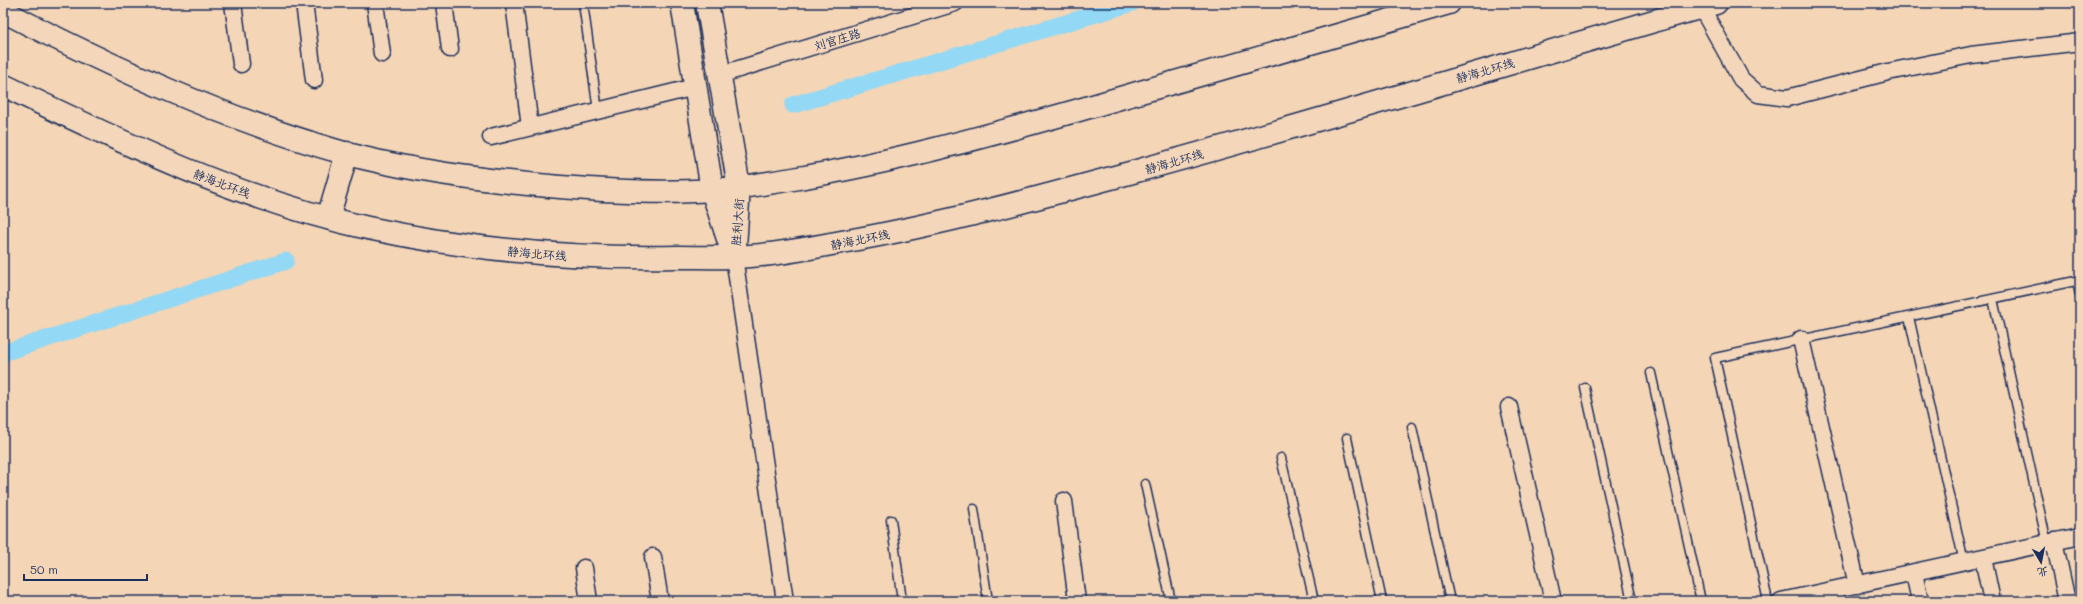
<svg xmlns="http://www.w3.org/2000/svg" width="2083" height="604" viewBox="0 0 2083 604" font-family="Mali,'LXGW WenKai TC',sans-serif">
<rect width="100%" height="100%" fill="#f4d5b5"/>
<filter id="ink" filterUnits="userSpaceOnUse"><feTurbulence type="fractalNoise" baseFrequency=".025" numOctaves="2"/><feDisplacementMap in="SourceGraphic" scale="8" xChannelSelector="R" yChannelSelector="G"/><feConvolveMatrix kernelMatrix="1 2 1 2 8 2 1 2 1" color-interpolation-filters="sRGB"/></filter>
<g filter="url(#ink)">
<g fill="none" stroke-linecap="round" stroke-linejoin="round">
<g stroke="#93d8f5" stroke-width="17">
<path d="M793,105l339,-102"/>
<path d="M3,353l283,-92"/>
</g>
<defs>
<g id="lane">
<path d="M583,3l15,108"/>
<path d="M2077,281l3,14"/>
<path d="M1993,299l54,244"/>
<path d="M1909,317l55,245"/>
<path d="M1651,373l50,228"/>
<path d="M1585,388l47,213"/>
<path d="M1412,427l38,174"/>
<path d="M1347,438l35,163"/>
<path d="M1281,458l33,143"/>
<path d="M1145,484l26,117"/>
<path d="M974,509l14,92"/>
<path d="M891,520l11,81"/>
<path d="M1838,589l2,12"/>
<path d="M1768,601l-53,-243 365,-78"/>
</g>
<g id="street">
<path d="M233,3l8,61"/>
<path d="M304,3l10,77"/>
<path d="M375,3l7,51"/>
<path d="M444,3l6,46"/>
<path d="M514,3l16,124"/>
<path d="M1701,7l40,72 17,15 29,4 101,-26 83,-17 109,-13"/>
<path d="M719,75l236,-72"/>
<path d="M491,137l204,-50"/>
<path d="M734,257l51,344"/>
<path d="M1801,339l56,246"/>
<path d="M1509,407l44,194"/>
<path d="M1064,501l13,100"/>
<path d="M2054,541l13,60"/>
<path d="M653,557l7,44"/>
<path d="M1983,558l9,43"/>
<path d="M584,568l5,33"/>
<path d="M1914,573l6,28"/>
<path d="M1781,601l299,-65"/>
</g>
<g id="secondary">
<path d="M682,3l30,187 22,67"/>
<path d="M707,3l32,184 -4,60"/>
</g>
<g id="highway">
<path d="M3,11c110,57 222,108 341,142 70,19 144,28 216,34 50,4 101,7 151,3 27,-1 55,-7 82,-11 97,-16 191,-42 286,-69 123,-36 246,-71 370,-107"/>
<path d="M3,85c118,57 236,115 365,143 102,22 205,31 310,29 24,0 48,1 72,-1 32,-2 65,-9 97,-15 96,-17 191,-43 286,-69 195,-53 389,-113 583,-169"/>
<path d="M328,218l19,-65"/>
</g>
</defs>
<use href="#lane" stroke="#1b2f5e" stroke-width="11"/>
<use href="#street" stroke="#1b2f5e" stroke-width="19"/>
<use href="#secondary" stroke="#1b2f5e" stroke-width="25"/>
<use href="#highway" stroke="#1b2f5e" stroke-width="25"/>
<use href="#lane" stroke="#f4d7ba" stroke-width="8"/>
<use href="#street" stroke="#f4d7ba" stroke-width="16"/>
<use href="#secondary" stroke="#f4d7ba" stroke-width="22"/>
<use href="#highway" stroke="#f4d7ba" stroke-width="22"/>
</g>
</g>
<g text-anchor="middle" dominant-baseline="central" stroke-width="3" stroke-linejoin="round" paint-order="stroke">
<g font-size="12" fill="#1b2f5e" stroke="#f4d7ba">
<text transform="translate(837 39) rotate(-17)">刘官庄路</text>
<text transform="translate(1485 70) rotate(-16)">静海北环线</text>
<text transform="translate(1174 161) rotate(-16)">静海北环线</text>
<text transform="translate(222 183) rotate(21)">静海北环线</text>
<text transform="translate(737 222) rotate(-86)">胜利大街</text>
<text transform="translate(860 239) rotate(-11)">静海北环线</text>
<text transform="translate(537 253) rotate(5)">静海北环线</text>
</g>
</g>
<rect width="2083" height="604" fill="none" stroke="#f4d7ba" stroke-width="16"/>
<rect x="8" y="8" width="2067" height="588" fill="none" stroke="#1b2f5e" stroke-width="1.5" filter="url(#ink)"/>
<g transform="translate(2041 562) rotate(170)" stroke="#f4d7ba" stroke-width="3" paint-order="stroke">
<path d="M0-3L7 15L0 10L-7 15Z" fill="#1b2f5e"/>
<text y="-6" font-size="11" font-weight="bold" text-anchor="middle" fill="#1b2f5e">北</text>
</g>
<path d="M24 574v6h123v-6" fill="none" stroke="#1b2f5e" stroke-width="2"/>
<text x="30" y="574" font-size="12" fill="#1b2f5e" stroke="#f4d7ba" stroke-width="3" paint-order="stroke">50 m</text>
</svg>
